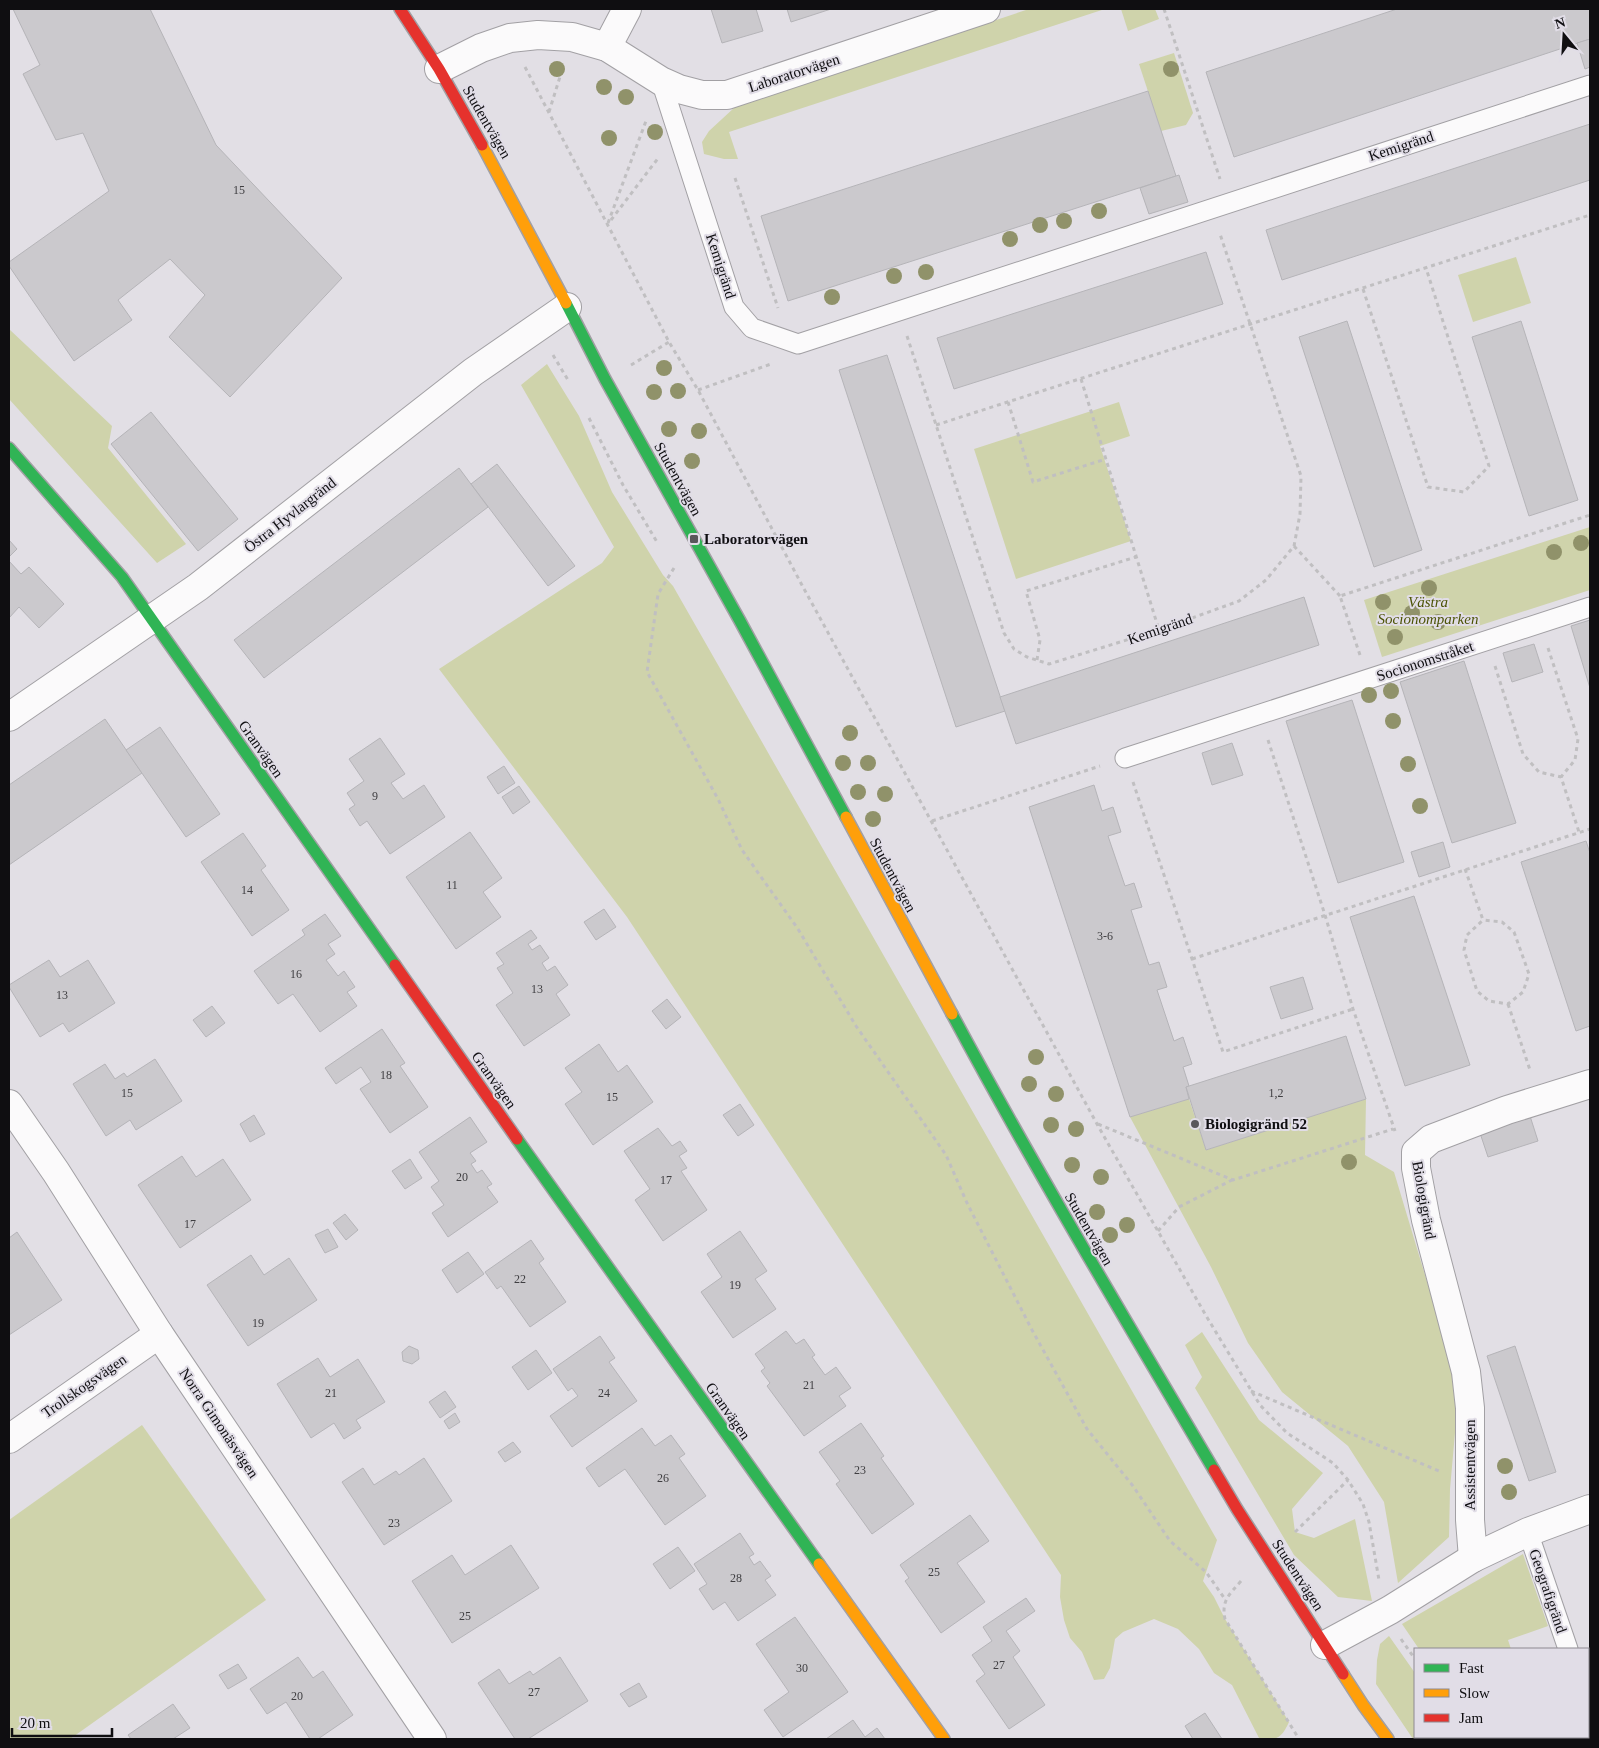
<svg xmlns="http://www.w3.org/2000/svg" width="1599" height="1748" viewBox="0 0 1599 1748" font-family="Georgia,serif">
<rect width="100%" height="100%" fill="#e2dfe5"/>
<g fill="#cfd3ab">
<path d="M1029,9h76l-376,123 9,27h-14l-20,-5 -2,-12 7,-11 26,-24z"/>
<path d="M1121,9h34l4,10 -31,12z"/>
<path d="M1174,53l19,60 -7,12 -25,6 -22,-67z"/>
<path d="M1516,257l15,46 -58,19 -15,-47z"/>
<path d="M9,329l103,97 -4,22 78,96 -29,19 -148,-164z"/>
<path d="M547,364l32,52 33,76 51,83 10,11 544,954 -14,41 11,16 11,22 64,103c-7,15 -12,20 -30,16l-27,-53 -18,-12 -15,-24 -21,-20 -24,-10 -31,13 -8,7 -5,29 -6,11 -10,1 -12,-28 -12,-14 -6,-18 -4,-23 1,-22 -434,-658 -188,-248 163,-106 12,-16 -93,-162z"/>
<path d="M1119,402l11,34 -30,10 31,95 -115,38 -42,-130z"/>
<path d="M1590,527v63l-208,67 -18,-57z"/>
<path d="M1189,1099l17,51 160,-51 -1,56 29,17 65,216 -9,101 -1,48 -51,46 -14,-81 -36,-56 -66,-54 -34,-49 -37,-76 -81,-150z"/>
<path d="M1202,1332l57,88 64,53 -31,36 3,23 19,6 41,-19 17,82 -34,-4 -44,-42 -99,-167 7,-11 -17,-32z"/>
<path d="M142,1425l124,175 -196,139h-61v-219z"/>
<path d="M1523,1554l25,72 -40,14 3,9h-92l-17,-25z"/>
<path d="M1389,1636l26,37v64h45l2,2h-49l-37,-55 1,-24 3,-16z"/>
<path d="M1588,1736l2,3h-108l-2,-2z"/>
</g>
<g fill="#cbc9cd" stroke="#b5b4b8">
<path d="M13,9h137l66,136 126,133 -112,119 -61,-60 36,-42 -35,-36 -52,41 14,20 -58,41 -65,-95v-4l100,-71 -26,-58 -27,7 -33,-66 17,-9z"/>
<path d="M711,9h45l7,22 -41,12z"/>
<path d="M787,9h44l-40,13z"/>
<path d="M1397,9h193v30l-356,118 -28,-85z"/>
<path d="M1590,39v28l-5,2 -8,-26z"/>
<path d="M1148,91l28,85 -388,125 -27,-85z"/>
<path d="M1590,124v56l-308,100 -16,-50z"/>
<path d="M1179,175l9,27 -39,12 -9,-26z"/>
<path d="M1206,252l17,52 -269,85 -17,-51z"/>
<path d="M1347,321l75,229 -48,17 -75,-230z"/>
<path d="M1521,321l57,179 -49,16 -57,-179z"/>
<path d="M887,355l118,356 -49,16 -117,-357z"/>
<path d="M151,412l87,107 -40,32 -87,-107z"/>
<path d="M497,464l78,102 -27,20 -77,-102z"/>
<path d="M459,468l29,39 -224,171 -30,-38z"/>
<path d="M9,540l8,9 -8,8z"/>
<path d="M9,561l12,13 8,-7 35,37 -25,24 -20,-21 -10,11z"/>
<path d="M1304,597l15,48 -303,99 -16,-47z"/>
<path d="M1590,620v68l-19,-62z"/>
<path d="M1534,644l9,28 -31,10 -9,-29z"/>
<path d="M1464,661l52,162 -64,20 -52,-161z"/>
<path d="M1352,700l52,162 -66,21 -52,-162z"/>
<path d="M105,719l37,54 -133,92v-80z"/>
<path d="M160,727l60,87 -34,23 -60,-87z"/>
<path d="M380,738l25,36 -14,9 12,16 21,-14 21,32 -55,37 -23,-33 -7,5 -11,-17 6,-4 -8,-12 17,-12 -15,-22z"/>
<path d="M1232,743l11,32 -31,10 -10,-32z"/>
<path d="M504,766l11,17 -17,11 -11,-17z"/>
<path d="M1094,785l8,26 11,-4 8,25 -13,4 17,50 9,-3 8,24 -11,3 18,55 10,-3 8,25 -10,3 17,51 9,-4 9,27 -9,3 6,19 -3,1 3,12 -59,18 -101,-310z"/>
<path d="M519,786l11,16 -17,12 -11,-17z"/>
<path d="M470,832l32,46 -19,14 18,25 -45,32 -50,-72z"/>
<path d="M243,833l23,33 -5,4 28,40 -37,26 -51,-74z"/>
<path d="M1586,841l4,12v173l-14,5 -55,-169z"/>
<path d="M1443,842l7,25 -31,10 -8,-25z"/>
<path d="M1414,896l56,169 -65,21 -55,-169z"/>
<path d="M604,909l12,18 -20,13 -12,-18z"/>
<path d="M325,914l16,22 -13,8 7,10 -9,6 12,16 6,-5 11,16 -8,5 10,14 -37,26 -27,-38 -15,10 -24,-33 51,-36 -3,-5z"/>
<path d="M531,930l6,8 -9,6 4,6 8,-5 9,13 -7,5 5,8 8,-5 13,19 -12,9 14,21 -46,31 -28,-41 17,-12 -16,-25 7,-4 -8,-11z"/>
<path d="M49,960l11,17 28,-17 27,43 -46,29 -6,-9 -23,14 -31,-50v-2z"/>
<path d="M1303,977l10,32 -32,10 -11,-32z"/>
<path d="M667,999l14,18 -15,12 -14,-18z"/>
<path d="M212,1006l13,17 -19,14 -13,-17z"/>
<path d="M382,1029l23,34 -5,3 28,41 -38,26 -30,-44 11,-7 -10,-15 -25,17 -11,-16z"/>
<path d="M1346,1036l20,63 -160,51 -20,-63z"/>
<path d="M599,1044l19,28 9,-7 26,37 -60,43 -28,-41 17,-12 -17,-24z"/>
<path d="M155,1059l27,42 -46,29 -6,-10 -24,16 -33,-52 32,-20 10,15 9,-6 3,4z"/>
<path d="M740,1104l14,21 -16,11 -15,-21z"/>
<path d="M254,1115l11,19 -15,8 -10,-18z"/>
<path d="M1530,1116l8,25 -50,16 -8,-24z"/>
<path d="M470,1117l17,25 -17,11 6,8 -5,3 6,9 5,-3 10,14 -5,3 11,15 -50,35 -16,-24 12,-8 -13,-18 8,-6 -20,-29z"/>
<path d="M658,1128l14,18 8,-5 7,10 -8,5 8,12 -6,3 26,39 -44,31 -28,-41 15,-11 -26,-38z"/>
<path d="M182,1156l14,21 27,-18 28,41 -71,48 -42,-63z"/>
<path d="M410,1159l12,19 -17,11 -13,-18z"/>
<path d="M345,1214l13,16 -12,10 -13,-17z"/>
<path d="M328,1229l10,18 -13,6 -10,-18z"/>
<path d="M740,1231l27,40 -12,8 21,30 -43,29 -32,-46 21,-15 -15,-23z"/>
<path d="M17,1232l45,68 -53,35v-97z"/>
<path d="M531,1240l13,19 -5,4 27,39 -36,25 -29,-41 -4,3 -12,-17z"/>
<path d="M468,1252l16,22 -27,19 -15,-23z"/>
<path d="M251,1255l13,20 25,-17 28,42 -69,46 -41,-61z"/>
<path d="M786,1331l10,13 8,-5 11,16 -3,2 13,18 11,-8 15,21 -12,8 7,10 -42,30 -37,-50 3,-3 -9,-12 4,-3 -10,-14z"/>
<path d="M600,1336l15,22 -6,4 28,39 -65,46 -22,-31 28,-20 -6,-8 -4,3 -15,-22z"/>
<path d="M409,1346l9,4 1,9 -7,5 -9,-3 -1,-9z"/>
<path d="M1515,1346l41,126 -27,9 -42,-125z"/>
<path d="M536,1350l16,23 -24,17 -16,-23z"/>
<path d="M318,1358l12,19 28,-18 27,43 -29,18 5,8 -17,11 -10,-16 -23,15 -34,-54z"/>
<path d="M445,1391l11,16 -16,11 -11,-16z"/>
<path d="M455,1413l5,9 -11,7 -5,-8z"/>
<path d="M861,1423l23,33 -3,2 33,46 -42,30 -36,-50 4,-3 -21,-29z"/>
<path d="M642,1428l13,18 16,-11 14,19 -6,4 27,38 -41,29 -40,-56 -26,18 -13,-19z"/>
<path d="M513,1442l8,10 -16,10 -7,-10z"/>
<path d="M424,1458l28,43 -68,44 -42,-63 21,-14 11,17 22,-14 3,4z"/>
<path d="M970,1515l19,26 -32,22 28,39 -44,31 -36,-52 4,-3 -9,-13z"/>
<path d="M740,1533l14,21 -5,3 5,8 6,-4 11,15 -6,4 11,15 -38,26 -13,-19 -12,8 -14,-21 8,-5 -13,-20z"/>
<path d="M511,1545l28,43 -87,55 -40,-62 40,-26 13,20z"/>
<path d="M678,1547l17,24 -25,18 -17,-25z"/>
<path d="M1026,1598l9,13 -29,20 14,20 -7,6 32,48 -36,24 -33,-48 9,-7 -13,-19 20,-14 -9,-14z"/>
<path d="M795,1617l53,75 -65,45 -19,-27 25,-18 -33,-48z"/>
<path d="M298,1657l15,21 10,-7 30,44 -35,24h-8l-24,-37 -19,12 -17,-25z"/>
<path d="M560,1657l28,44 -60,38h-13l-37,-56 21,-14 10,15 21,-13 3,4z"/>
<path d="M238,1664l9,14 -19,11 -9,-14z"/>
<path d="M639,1683l8,14 -18,10 -9,-13z"/>
<path d="M173,1704l17,24 -17,11h-42l-3,-4z"/>
<path d="M1205,1713l17,26h-29l-8,-13z"/>
<path d="M853,1720l12,17 12,-9 8,11h-59z"/>
</g>
<g fill="none" stroke-linecap="round" stroke-linejoin="round">
<defs>
<g id="lane">
<path d="M661,81l73,226 18,21 46,16 792,-259"/>
<path d="M1125,758l465,-151"/>
<path d="M1528,1532l40,117"/>
<path d="M1588,1709l2,7"/>
</g>
<g id="street">
<path d="M607,47l20,-38"/>
<path d="M439,69l42,-21 29,-10 28,-3 34,2 35,10 54,34 18,8 23,6h25l259,-86"/>
<path d="M9,717l189,-130 275,-215 94,-65"/>
<path d="M9,1104l47,68 103,162 273,405"/>
<path d="M9,1439l150,-105"/>
<path d="M1473,1558l-3,-38v-112l-4,-36 -40,-152 -10,-52v-16l15,-13 76,-29 83,-26"/>
<path d="M1325,1645l65,-35 83,-52 55,-26 62,-23"/>
</g>
<g id="fast">
<path d="M566,303l39,76 135,242 106,196"/>
<path d="M9,448l113,129 273,388"/>
<path d="M952,1014c83,155 173,305 262,456"/>
<path d="M517,1139l302,425"/>
</g>
<g id="slow">
<path d="M482,145l84,158"/>
<path d="M846,817l106,197"/>
<path d="M819,1564l125,175"/>
<path d="M1343,1674l20,31 25,34"/>
</g>
<g id="jam">
<path d="M400,9l39,60 43,76"/>
<path d="M395,965l122,174"/>
<path d="M1214,1470l23,39 106,165"/>
</g>
</defs>
<use href="#lane" stroke="#a2a0a4" stroke-width="21"/>
<use href="#street" stroke="#a2a0a4" stroke-width="30"/>
<use href="#fast" stroke="#a2a0a4" stroke-width="14"/>
<use href="#slow" stroke="#a2a0a4" stroke-width="14"/>
<use href="#jam" stroke="#a2a0a4" stroke-width="14"/>
<g stroke="#c0bfc1" stroke-width="3" stroke-dasharray="4 4" stroke-linecap="butt">
<path d="M1164,9l56,170"/>
<path d="M525,67l144,275 29,48 105,197 294,537 108,190 55,91 27,28 46,30 15,17 15,24 6,18 10,58"/>
<path d="M549,112l14,-45"/>
<path d="M735,178l43,130"/>
<path d="M611,220l48,-63"/>
<path d="M608,223l38,-102"/>
<path d="M1363,289l65,198 36,5 25,-26 -63,-198"/>
<path d="M907,336l97,297 10,16 13,8 22,7 110,-34 80,-29 27,-21 28,-34 6,-32 1,-38 -81,-242"/>
<path d="M553,355l15,25"/>
<path d="M631,365l38,-23"/>
<path d="M1081,379l78,251"/>
<path d="M698,390l73,-26"/>
<path d="M1008,402l25,80 73,-23"/>
<path d="M589,418l34,67 34,57"/>
<path d="M936,425l654,-210"/>
<path d="M1294,546l46,50"/>
<path d="M674,568l-16,26 -11,78 71,127 24,51 56,79 58,97 90,129 21,48 65,127 55,99 46,57 37,55 36,31 19,27"/>
<path d="M1548,648l30,91 -3,21 -14,17"/>
<path d="M1360,655l-20,-59 250,-81"/>
<path d="M1037,660l3,-20 -14,-49 110,-34"/>
<path d="M1495,666l28,88 16,18 22,5 18,55"/>
<path d="M1268,740l57,175 28,94 42,122"/>
<path d="M1133,782l90,270 130,-43"/>
<path d="M932,821l168,-55"/>
<path d="M1465,869l18,51 -16,15 -3,15 13,41 12,10 19,3 15,-12 6,-18 -15,-42 -12,-10 -19,-2"/>
<path d="M1192,959l398,-130"/>
<path d="M1508,1004l22,66"/>
<path d="M1098,1124l135,56 160,-51"/>
<path d="M1158,1231l21,-24 53,-27"/>
<path d="M1251,1391l188,80"/>
<path d="M1295,1532l53,-52"/>
<path d="M1241,1581c-11,13 -20,19 -16,38l74,120"/>
<path d="M1401,1639l14,20"/>
<path d="M1469,1737l2,2"/>
</g>
<use href="#lane" stroke="#fbfafb" stroke-width="19"/>
<use href="#street" stroke="#fbfafb" stroke-width="28"/>
<use href="#fast" stroke="#30b455" stroke-width="11"/>
<use href="#slow" stroke="#ff9f0a" stroke-width="11"/>
<use href="#jam" stroke="#e5322d" stroke-width="11"/>
</g>
<g fill="#90926a">
<circle cx="557" cy="69" r="8"/>
<circle cx="1171" cy="69" r="8"/>
<circle cx="604" cy="87" r="8"/>
<circle cx="626" cy="97" r="8"/>
<circle cx="655" cy="132" r="8"/>
<circle cx="609" cy="138" r="8"/>
<circle cx="1099" cy="211" r="8"/>
<circle cx="1064" cy="221" r="8"/>
<circle cx="1040" cy="225" r="8"/>
<circle cx="1010" cy="239" r="8"/>
<circle cx="926" cy="272" r="8"/>
<circle cx="894" cy="276" r="8"/>
<circle cx="832" cy="297" r="8"/>
<circle cx="664" cy="368" r="8"/>
<circle cx="678" cy="391" r="8"/>
<circle cx="654" cy="392" r="8"/>
<circle cx="669" cy="429" r="8"/>
<circle cx="699" cy="431" r="8"/>
<circle cx="692" cy="461" r="8"/>
<circle cx="1581" cy="543" r="8"/>
<circle cx="1554" cy="552" r="8"/>
<circle cx="1429" cy="588" r="8"/>
<circle cx="1383" cy="602" r="8"/>
<circle cx="1412" cy="613" r="8"/>
<circle cx="1438" cy="622" r="8"/>
<circle cx="1395" cy="637" r="8"/>
<circle cx="1391" cy="691" r="8"/>
<circle cx="1369" cy="695" r="8"/>
<circle cx="1393" cy="721" r="8"/>
<circle cx="850" cy="733" r="8"/>
<circle cx="843" cy="763" r="8"/>
<circle cx="868" cy="763" r="8"/>
<circle cx="1408" cy="764" r="8"/>
<circle cx="858" cy="792" r="8"/>
<circle cx="885" cy="794" r="8"/>
<circle cx="1420" cy="806" r="8"/>
<circle cx="873" cy="819" r="8"/>
<circle cx="1036" cy="1057" r="8"/>
<circle cx="1029" cy="1084" r="8"/>
<circle cx="1056" cy="1094" r="8"/>
<circle cx="1051" cy="1125" r="8"/>
<circle cx="1076" cy="1129" r="8"/>
<circle cx="1349" cy="1162" r="8"/>
<circle cx="1072" cy="1165" r="8"/>
<circle cx="1101" cy="1177" r="8"/>
<circle cx="1097" cy="1212" r="8"/>
<circle cx="1127" cy="1225" r="8"/>
<circle cx="1110" cy="1235" r="8"/>
<circle cx="1505" cy="1466" r="8"/>
<circle cx="1509" cy="1492" r="8"/>
</g>
<g fill="#59575b" stroke="#e1dde7" stroke-width="2">
<rect x="689" y="534" width="10" height="10" rx="2.5"/>
<circle cx="1195" cy="1124" r="5"/>
</g>
<g text-anchor="middle" dominant-baseline="central" stroke-width="4" stroke-linejoin="round" paint-order="stroke">
<g font-size="12" fill="#3f3e41">
<text x="239" y="190">15</text>
<text x="375" y="796">9</text>
<text x="452" y="885">11</text>
<text x="247" y="890">14</text>
<text x="1105" y="936">3-6</text>
<text x="296" y="974">16</text>
<text x="537" y="989">13</text>
<text x="62" y="995">13</text>
<text x="386" y="1075">18</text>
<text x="127" y="1093">15</text>
<text x="1276" y="1093">1,2</text>
<text x="612" y="1097">15</text>
<text x="462" y="1177">20</text>
<text x="666" y="1180">17</text>
<text x="190" y="1224">17</text>
<text x="520" y="1279">22</text>
<text x="735" y="1285">19</text>
<text x="258" y="1323">19</text>
<text x="809" y="1385">21</text>
<text x="331" y="1393">21</text>
<text x="604" y="1393">24</text>
<text x="860" y="1470">23</text>
<text x="663" y="1478">26</text>
<text x="394" y="1523">23</text>
<text x="934" y="1572">25</text>
<text x="736" y="1578">28</text>
<text x="465" y="1616">25</text>
<text x="999" y="1665">27</text>
<text x="802" y="1668">30</text>
<text x="534" y="1692">27</text>
<text x="297" y="1696">20</text>
</g>
<g font-size="15" fill="#0f0e11" stroke="#e1dde7">
<text transform="translate(794 73) rotate(-18)">Laboratorvägen</text>
<text transform="translate(487 122) rotate(60)">Studentvägen</text>
<text transform="translate(1401 146) rotate(-18)">Kemigränd</text>
<text transform="translate(721 266) rotate(72)">Kemigränd</text>
<text transform="translate(678 479) rotate(61)">Studentvägen</text>
<text transform="translate(290 515) rotate(-38)">Östra Hyvlargränd</text>
<text transform="translate(1160 629) rotate(-19)">Kemigränd</text>
<text transform="translate(1425 661) rotate(-18)">Socionomstråket</text>
<text transform="translate(261 749) rotate(55)">Granvägen</text>
<text transform="translate(893 875) rotate(62)">Studentvägen</text>
<text transform="translate(494 1080) rotate(55)">Granvägen</text>
<text transform="translate(1424 1200) rotate(80)">Biologigränd</text>
<text transform="translate(1089 1229) rotate(60)">Studentvägen</text>
<text transform="translate(84 1386) rotate(-35)">Trollskogsvägen</text>
<text transform="translate(728 1411) rotate(55)">Granvägen</text>
<text transform="translate(219 1423) rotate(56)">Norra Gimonäsvägen</text>
<text transform="translate(1470 1465) rotate(-90)">Assistentvägen</text>
<text transform="translate(1298 1575) rotate(57)">Studentvägen</text>
<text transform="translate(1548 1591) rotate(71)">Geografigränd</text>
</g>
<g font-size="15" font-weight="bold" fill="#0f0e11" stroke="#e1dde7" text-anchor="start">
<text x="704" y="539">Laboratorvägen</text>
<text x="1205" y="1124">Biologigränd 52</text>
</g>
<g font-size="15" font-style="italic" fill="#4c5306" stroke="#e1dde7">
<text x="1428" y="602">Västra<tspan x="1428" dy="17">Socionomparken</tspan></text>
</g>
</g>
<rect width="1599" height="1748" fill="none" stroke="#0f0e11" stroke-width="20"/>
<rect x="1414" y="1648" width="175" height="90" fill="#e1dde7" stroke="#8d8a91"/>
<rect x="1424" y="1664" width="25" height="8" fill="#30b455" stroke="#8d8a91"/>
<text x="1459" y="1673" font-size="15" fill="#0f0e11">Fast</text>
<rect x="1424" y="1689" width="25" height="8" fill="#ff9f0a" stroke="#8d8a91"/>
<text x="1459" y="1698" font-size="15" fill="#0f0e11">Slow</text>
<rect x="1424" y="1714" width="25" height="8" fill="#e5322d" stroke="#8d8a91"/>
<text x="1459" y="1723" font-size="15" fill="#0f0e11">Jam</text>
<g transform="translate(1564 35) rotate(342)" stroke="#e1dde7" stroke-width="4" paint-order="stroke">
<path d="M0-4L9 19L0 12L-9 19Z" fill="#0f0e11"/>
<text y="-8" font-size="14" font-weight="bold" text-anchor="middle" fill="#0f0e11">N</text>
</g>
<path d="M12 1728v8h100v-8" fill="none" stroke="#0f0e11" stroke-width="2.5"/>
<text x="20" y="1728" font-size="15" fill="#0f0e11" stroke="#e1dde7" stroke-width="4" paint-order="stroke">20 m</text>
</svg>
